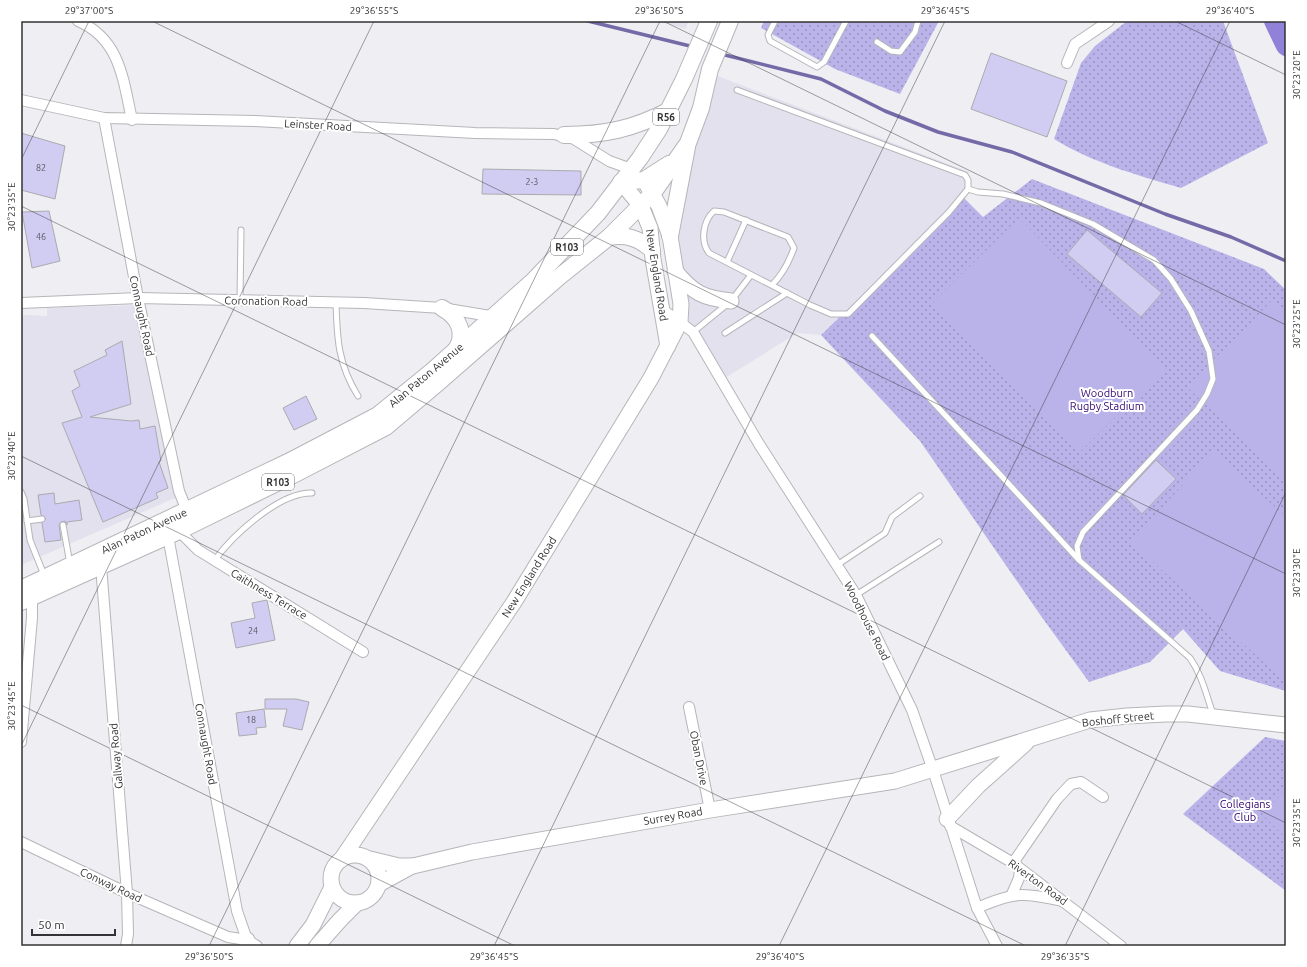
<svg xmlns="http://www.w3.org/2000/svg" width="1307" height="967" viewBox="0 0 1307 967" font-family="Ubuntu,sans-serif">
<defs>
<pattern id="park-dots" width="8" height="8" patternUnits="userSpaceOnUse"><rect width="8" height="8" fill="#bab3ea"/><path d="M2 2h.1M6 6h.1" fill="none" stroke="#9892be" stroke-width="1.8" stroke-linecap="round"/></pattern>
</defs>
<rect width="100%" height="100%" fill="#eeeef3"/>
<g fill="#e2e1ed">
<path d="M658,21h30l-2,8z"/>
<path d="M715,75l254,97 -4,23 -144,140 -24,-2 -72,45 -35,-53 -19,-118z"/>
<path d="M137,305l38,193 -154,67v-248l4,-2 22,1v-8z"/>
</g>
<g fill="url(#park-dots)">
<path d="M764,21h175l-39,73 -65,-25 -74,-41z"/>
<path d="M1127,21h96l45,122 -87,45c-44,-13 -88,-25 -127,-49l27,-76 14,-17z"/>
<path d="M1032,179l232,90 22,21v401l-66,-20 -37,-42 -33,33 -61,20 -48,-66 -121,-175 -99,-106 143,-137 19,19z"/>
<path d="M1265,737l21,4v150l-103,-77z"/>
</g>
<g fill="#bab3ea">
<path d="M1019,218l146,151 -86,84 -146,-151z"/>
<path d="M1271,301l15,14v164l-97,-90z"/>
<path d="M1213,451l73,66v157l-4,5 -151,-137z"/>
<path d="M1286,789v49l-24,-24z"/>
</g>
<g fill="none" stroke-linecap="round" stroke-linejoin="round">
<g stroke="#756aa7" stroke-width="3.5">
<path d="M588,21l106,26"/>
<path d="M721,54l100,25 64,32 53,21 74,20 153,62 66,23 55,24"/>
</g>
<path stroke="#9181d8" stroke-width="20" d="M1274,21l12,25"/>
</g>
<g fill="#d1ccf2" stroke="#abaaaf">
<path d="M991,53l76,28 -20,56 -76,-28z"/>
<path d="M21,133l44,13 -10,53 -34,-9z"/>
<path d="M483,169l98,2v24l-99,-1z"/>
<path d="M49,211l11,50 -28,7 -10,-56z"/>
<path d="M1087,230l75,63 -21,24 -74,-63z"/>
<path d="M122,341l9,63 -41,13 41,4 8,-1 1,9 15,-3 6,35 -2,1 9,26 -12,5 2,5 -55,24 -41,-99 20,-6 -10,-26 8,-5 -6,-15 33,-16 -2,-5z"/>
<path d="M306,396l11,23 -23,11 -11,-22z"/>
<path d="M1156,460l20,19 -34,35 -19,-19z"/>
<path d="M54,493l1,11 24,-4 3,20 -15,2v3l-2,-4 -4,1 -2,3 2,15 -16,2 -3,-19 4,-4 -5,-4 -3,-20z"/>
<path d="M267,600l8,40 -39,8 -5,-25 24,-5 -3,-15z"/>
<path d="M265,699h31l13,3 -7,28 -19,-4 4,-17h-22z"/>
<path d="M264,709l2,18 -10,1 1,6 -18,2 -3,-23z"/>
</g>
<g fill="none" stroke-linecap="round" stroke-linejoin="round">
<defs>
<g id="lane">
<path d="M775,21l-7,14 2,6 47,26 7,-5 22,-41"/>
<path d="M877,42l14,9 9,1 15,-20 3,-11"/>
<path d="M737,90l228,85 3,5v9l-19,23 -101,102h-17l-21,-9 -101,-52c-9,-12 -6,-32 5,-42l10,1 64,25 6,11c-5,14 -11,26 -22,37"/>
<path d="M968,189l10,3 25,2 38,9 52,21 61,36 17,19 20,32 18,40 4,28 -6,15 -10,16 -114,122 -6,14 2,14"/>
<path d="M727,262l19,-42"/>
<path d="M240,300l1,-70"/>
<path d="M336,302c1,37 2,62 22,94"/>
<path d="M693,332l38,-31 20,-26"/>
<path d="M725,333l62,-40"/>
<path d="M872,336l207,224 111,98c12,17 16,36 23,56"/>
<path d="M21,492l3,7 6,41 14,35"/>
<path d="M27,521l15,-2"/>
<path d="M63,525l7,39"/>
<path d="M214,561c18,-25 65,-69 98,-68"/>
<path d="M837,565l48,-32 7,-16 28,-21"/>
<path d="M856,595l83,-53"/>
</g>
<g id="street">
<path d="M78,21c42,18 45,58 54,99"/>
<path d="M1067,63l8,-19 34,-23"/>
<path d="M21,100l83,18 151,3 220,12 79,1 20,5 35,22 22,8"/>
<path d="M104,118l34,180 41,193 8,20"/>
<path d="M21,303l117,-5 226,5 78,5 54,9"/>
<path d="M662,309l31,23 66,112 97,151 56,115 21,60 44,138 20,38"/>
<path d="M179,531l19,19 165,102"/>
<path d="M168,536l69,375 10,29 10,6"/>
<path d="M101,566l26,327 1,41 -2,12"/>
<path d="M689,707l21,103"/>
<path d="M21,742l11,-124v-20"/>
<path d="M950,826l63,37 108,83"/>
<path d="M21,842l106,51 101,44 19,3"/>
<path d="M1013,863l44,-64 14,-15 10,-2 22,15"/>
<path d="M1012,894l7,-16 1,-9"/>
<path d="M977,908c36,-16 46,-16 85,-7"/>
</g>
<g id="secondary">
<path d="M621,182l20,24 9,22 3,31 15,87"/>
<path d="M675,271c18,22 28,27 56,30"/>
<path d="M947,819l31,-33 48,-43"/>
<circle cx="355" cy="879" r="24"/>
<path d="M370,859l29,7h14l59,-14 238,-42 185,-29 195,-61 37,-4 39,-2h22l98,11"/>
<path d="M341,860l173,-258 137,-224 29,-56 1,-18 -11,-68 -11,-30 -13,-23"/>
<path d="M379,884l33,-18"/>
<path d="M247,940l1,6"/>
<path d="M297,946l16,-21 19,-38"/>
<path d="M317,946l23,-26 17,-17"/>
</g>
<g id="primary">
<path d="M564,135c41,0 69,-6 106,-25"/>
<path d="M621,182l23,-2 25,-16"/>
<path d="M670,236l17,-89"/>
<path d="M609,237c17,-3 30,1 43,13"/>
<path d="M442,308c17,9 25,26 13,43"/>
<path d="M21,589l267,-127 90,-47 53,-43 102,-91 65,-68 42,-55 19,-29 25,-50 25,-58"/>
<path d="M21,602l158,-71 116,-57 91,-47 52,-44 121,-106 50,-40 44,-44 35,-50 13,-35 9,-39 20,-48"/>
</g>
</defs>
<use href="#lane" stroke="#b6b5ba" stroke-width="7"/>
<use href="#street" stroke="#b6b5ba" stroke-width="12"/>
<use href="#secondary" stroke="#b6b5ba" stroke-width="17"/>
<use href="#primary" stroke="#b6b5ba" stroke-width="18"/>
<use href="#lane" stroke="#fff" stroke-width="5"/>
<use href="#street" stroke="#fff" stroke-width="10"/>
<use href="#secondary" stroke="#fff" stroke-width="15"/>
<use href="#primary" stroke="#fff" stroke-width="16"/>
</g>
<path fill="none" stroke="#333335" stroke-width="1" stroke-opacity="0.45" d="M152,21l1134,553M663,21l623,304M1175,21l111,54M21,160l68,-139M21,206l1265,617M21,456l1005,490M21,705l494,241M21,746l353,-725M209,946l451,-925M494,946l451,-925M779,946l451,-925M1065,946l221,-454"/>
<g text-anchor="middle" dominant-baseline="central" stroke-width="4" stroke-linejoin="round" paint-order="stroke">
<g font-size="9" fill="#5a5964">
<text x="41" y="168">82</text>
<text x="532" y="182">2-3</text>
<text x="41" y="237">46</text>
<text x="253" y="631">24</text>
<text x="251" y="720">18</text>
</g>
<g fill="#fff" stroke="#707072" stroke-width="1">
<rect x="653" y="109" width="26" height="16" rx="3"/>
<rect x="551" y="239" width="32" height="16" rx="3"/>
<rect x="262" y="474" width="32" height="16" rx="3"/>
</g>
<g font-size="10" font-weight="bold" fill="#333335">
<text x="666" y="117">R56</text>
<text x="567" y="247">R103</text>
<text x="278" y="482">R103</text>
</g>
<g font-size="11" fill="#333335" stroke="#fff">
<text transform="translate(318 125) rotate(3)">Leinster Road</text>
<text transform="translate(657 275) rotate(81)">New England Road</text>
<text transform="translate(266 301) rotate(1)">Coronation Road</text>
<text transform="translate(142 316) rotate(78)">Connaught Road</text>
<text transform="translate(426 375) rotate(-40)">Alan Paton Avenue</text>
<text transform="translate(144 531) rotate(-25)">Alan Paton Avenue</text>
<text transform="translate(529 577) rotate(-58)">New England Road</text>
<text transform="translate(269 594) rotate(31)">Caithness Terrace</text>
<text transform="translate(867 621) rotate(63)">Woodhouse Road</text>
<text transform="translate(1118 719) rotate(-6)">Boshoff Street</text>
<text transform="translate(206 744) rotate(80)">Connaught Road</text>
<text transform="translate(116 756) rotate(-95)">Gallway Road</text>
<text transform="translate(699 758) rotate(79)">Oban Drive</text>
<text transform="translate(673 816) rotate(-10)">Surrey Road</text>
<text transform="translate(1038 882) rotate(36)">Riverton Road</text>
<text transform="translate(111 885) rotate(25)">Conway Road</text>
</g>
<g font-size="11" fill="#320572" stroke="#fff">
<text x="1107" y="393">Woodburn<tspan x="1107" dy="13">Rugby Stadium</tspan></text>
<text x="1245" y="804">Collegians<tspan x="1245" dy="13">Club</tspan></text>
</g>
</g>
<rect width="1307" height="967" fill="none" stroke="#ffffff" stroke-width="44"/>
<path d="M32 929v6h83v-6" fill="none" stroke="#333335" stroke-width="2"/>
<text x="38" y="929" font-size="12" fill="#333335" stroke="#ffffff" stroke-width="3" paint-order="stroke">50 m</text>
<rect x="22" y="22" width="1263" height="923" fill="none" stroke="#333335" stroke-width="1.5"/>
<g font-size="10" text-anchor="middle" fill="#333335">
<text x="89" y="14">29°37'00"S</text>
<text x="374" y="14">29°36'55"S</text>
<text x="659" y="14">29°36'50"S</text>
<text x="945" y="14">29°36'45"S</text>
<text x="1230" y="14">29°36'40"S</text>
<text transform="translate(1296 75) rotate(-90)" y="4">30°23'20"E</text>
<text transform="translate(11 207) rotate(-90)" y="4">30°23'35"E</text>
<text transform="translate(1296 324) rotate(-90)" y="4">30°23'25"E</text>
<text transform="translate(11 456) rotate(-90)" y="4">30°23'40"E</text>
<text transform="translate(1296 573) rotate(-90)" y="4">30°23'30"E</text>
<text transform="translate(11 706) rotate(-90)" y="4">30°23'45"E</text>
<text transform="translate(1296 823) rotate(-90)" y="4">30°23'35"E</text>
<text x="209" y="960">29°36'50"S</text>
<text x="494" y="960">29°36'45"S</text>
<text x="780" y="960">29°36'40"S</text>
<text x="1065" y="960">29°36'35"S</text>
</g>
</svg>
